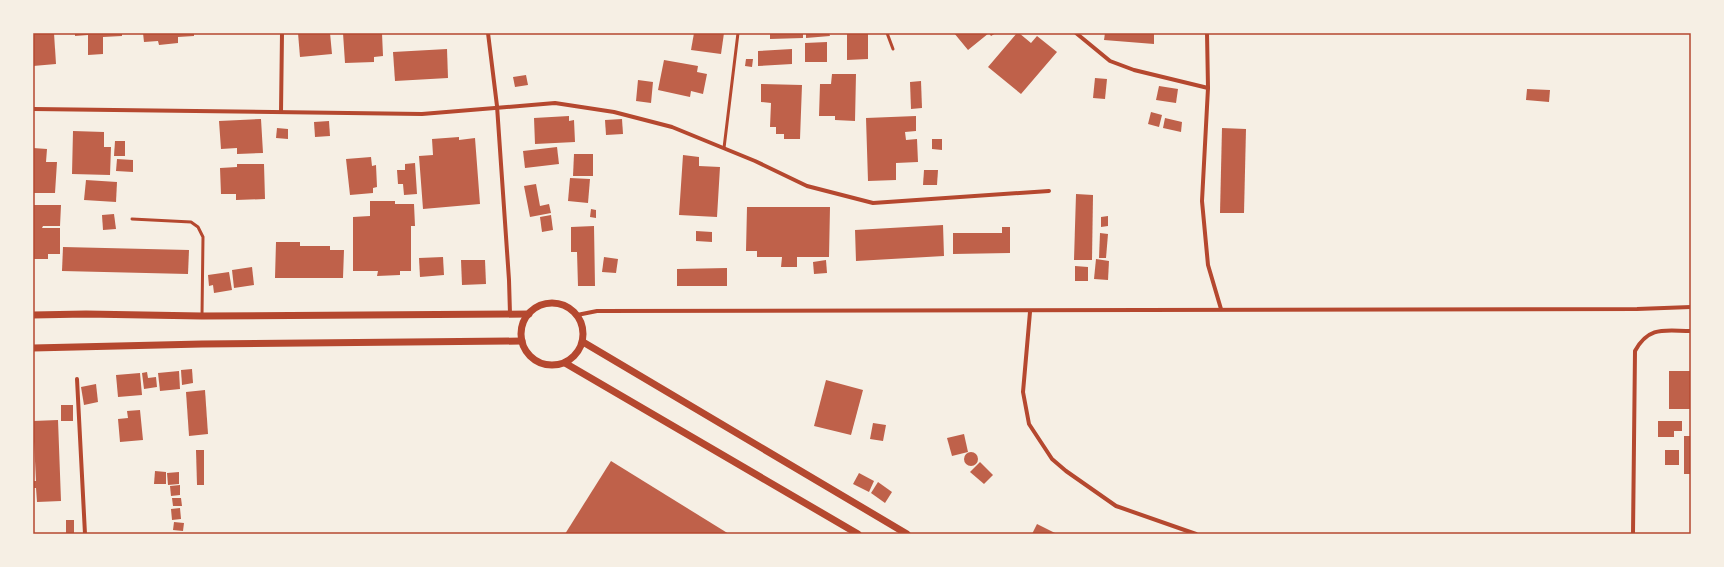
<svg xmlns="http://www.w3.org/2000/svg" width="1724" height="567" viewBox="0 0 1724 567" font-family="Bitter,serif">
<rect width="100%" height="100%" fill="#f6efe4"/>
<g fill="#bf614a">
<path d="M33,33h21l2,31 -23,2z"/>
<path d="M75,33h47v3l-19,1v17l-15,1v-20l-13,1z"/>
<path d="M143,33h51v3l-16,1v6l-19,2 -1,-4 -14,1z"/>
<path d="M298,33h32l2,21 -32,3z"/>
<path d="M343,33h39l1,23 -9,1v5l-29,1z"/>
<path d="M694,33h30l-3,21 -30,-4z"/>
<path d="M770,33h33v5l-33,1z"/>
<path d="M806,33h23l1,3 -24,2z"/>
<path d="M847,33h21v26l-21,1z"/>
<path d="M954,33h42l-5,3 -2,-3 -21,17z"/>
<path d="M1017,33h2l12,10 6,-7 20,16 -36,42 -33,-27z"/>
<path d="M1105,33h49v11l-50,-4z"/>
<path d="M827,42v20h-22v-19z"/>
<path d="M447,49l1,29 -53,3 -2,-29z"/>
<path d="M792,49v15l-34,2v-15z"/>
<path d="M746,59h7l-1,8 -7,-1z"/>
<path d="M664,60l34,6 -1,6 10,2 -4,20 -12,-3 -1,6 -32,-7z"/>
<path d="M832,74h24l-1,47 -20,-1v-4h-16l1,-32h11z"/>
<path d="M526,75l2,10 -13,2 -2,-10z"/>
<path d="M1095,78l12,1 -2,20 -12,-1z"/>
<path d="M638,80l15,2 -2,21 -15,-2z"/>
<path d="M921,81l1,27 -11,1 -1,-27z"/>
<path d="M761,84l41,1 -2,54h-16v-5h-8v-7h-6l1,-24 -10,-1z"/>
<path d="M1159,86l19,3 -2,14 -20,-3z"/>
<path d="M1527,89l23,1 -1,12 -23,-2z"/>
<path d="M1151,112l11,3 -3,12 -11,-3z"/>
<path d="M569,116v5l5,-1 1,22 -40,2 -1,-26z"/>
<path d="M916,116v15l-11,1 1,8 11,-1 1,23 -22,1v17l-28,1 -2,-63z"/>
<path d="M1165,118l17,4 -1,10 -18,-4z"/>
<path d="M261,119l2,34 -26,1v-6l-16,1 -2,-28z"/>
<path d="M622,119l1,15 -17,1 -1,-15z"/>
<path d="M329,121l1,15 -15,1 -1,-15z"/>
<path d="M277,128l11,1v10l-12,-1z"/>
<path d="M1222,128l24,1 -2,84h-24z"/>
<path d="M73,131l31,1v15h7l-1,28 -38,-1z"/>
<path d="M459,137v3l16,-2 5,66 -57,5 -4,-53 14,-1 -1,-16z"/>
<path d="M932,139h10v11l-10,-1z"/>
<path d="M115,141h10v15h-11z"/>
<path d="M557,147l2,17 -34,4 -2,-17z"/>
<path d="M33,148l14,1 -1,13h11l-2,31h-22z"/>
<path d="M574,154h19v22h-20z"/>
<path d="M683,155l16,2v9l21,1 -3,50 -38,-2z"/>
<path d="M371,157l1,9 4,-1 1,22 -4,1v5l-23,2 -4,-36z"/>
<path d="M117,159l16,1v12l-17,-1z"/>
<path d="M415,163l2,31 -13,1 -1,-11h-5l-1,-14h8v-6z"/>
<path d="M237,164h27l1,35 -29,1v-6h-15l-1,-26 17,-1z"/>
<path d="M924,170h14l-1,15h-14z"/>
<path d="M570,178l20,1 -2,24 -20,-2z"/>
<path d="M86,180l31,2 -1,20 -32,-2z"/>
<path d="M536,184l4,22 9,-2 2,9 -21,4 -6,-31z"/>
<path d="M1076,194l17,1 -1,65h-18z"/>
<path d="M370,201h25v3h19l1,22h-4v45h-11v4l-23,1 1,-5h-25v-54l17,-1z"/>
<path d="M33,205h28l-1,21h-17l-1,2h18v26h-12v5h-15z"/>
<path d="M747,207h83l-1,50h-32v10h-16l1,-10h-25v-6h-11z"/>
<path d="M591,209l5,1v8l-6,-1z"/>
<path d="M114,214l2,15 -13,1 -1,-15z"/>
<path d="M551,215l2,15 -11,2 -2,-15z"/>
<path d="M1108,216v10l-7,1v-10z"/>
<path d="M943,225l1,31 -88,5 -1,-31z"/>
<path d="M594,226l1,60h-17l-1,-34h-6v-25z"/>
<path d="M1002,227h8v26l-57,1v-21h49z"/>
<path d="M696,231l16,1v10l-16,-1z"/>
<path d="M1100,233l8,1 -2,24h-7z"/>
<path d="M276,242h24v4h30v4h14l-1,28h-68z"/>
<path d="M63,247l126,3 -1,24 -126,-3z"/>
<path d="M443,257l1,18 -24,2 -1,-19z"/>
<path d="M604,257l14,2 -2,14 -14,-1z"/>
<path d="M1096,259l13,2 -1,19 -14,-1z"/>
<path d="M461,260h24l1,24 -24,1z"/>
<path d="M826,260l1,13 -13,1 -1,-12z"/>
<path d="M1075,266l13,1v14h-13z"/>
<path d="M252,267l2,18 -20,3 -2,-18z"/>
<path d="M727,268v18h-50v-17z"/>
<path d="M229,272l3,18 -18,3 -1,-8 -4,1 -1,-11z"/>
<path d="M192,369l1,14 -11,2 -1,-15z"/>
<path d="M179,371l1,18 -20,2 -2,-18z"/>
<rect x="1669" y="371" width="22" height="38"/>
<path d="M147,372l1,6 8,-1 1,10 -13,2 -2,-16z"/>
<path d="M140,373l2,22 -24,2 -2,-22z"/>
<path d="M826,380l37,10 -12,45 -37,-9z"/>
<path d="M96,384l2,18 -14,3 -3,-18z"/>
<path d="M205,390l3,44 -19,2 -3,-44z"/>
<rect x="61" y="405" width="12" height="16"/>
<path d="M140,410l3,30 -23,2 -2,-23 10,-1 -1,-7z"/>
<path d="M58,420l3,81 -24,1 -1,-14h-3v-7h3l-3,-60z"/>
<path d="M1658,421h24v10h-8v6h-16z"/>
<path d="M873,423l13,2 -3,16 -13,-2z"/>
<path d="M964,434l4,18 -16,4 -5,-18z"/>
<rect x="1684" y="436" width="7" height="38"/>
<path d="M196,450h8v35h-7z"/>
<rect x="1665" y="450" width="14" height="15"/>
<circle cx="971" cy="459" r="7"/>
<path d="M611,461l118,73h-164z"/>
<path d="M980,462l13,13 -9,9 -14,-12z"/>
<path d="M155,471l11,1v12h-12z"/>
<path d="M179,472v12l-11,1 -1,-12z"/>
<path d="M859,473l15,8 -5,11 -16,-8z"/>
<path d="M878,482l14,10 -7,11 -14,-10z"/>
<path d="M180,485v10l-9,1 -1,-10z"/>
<path d="M172,498h9l1,8h-9z"/>
<path d="M180,508l1,11 -9,1 -1,-11z"/>
<rect x="66" y="520" width="8" height="14"/>
<path d="M174,522l10,1 -1,8 -10,-1z"/>
<path d="M1037,524l20,10h-25z"/>
</g>
<g fill="none" stroke-linecap="round" stroke-linejoin="round">
<g stroke="#b5482f" stroke-width="3">
<path d="M887,33l6,16"/>
<path d="M724,148l14,-115"/>
<path d="M132,219l59,3 7,5 5,10 -1,79"/>
</g>
<g stroke="#b5482f" stroke-width="4">
<path d="M488,33l9,73 12,174 1,34"/>
<path d="M1076,33l34,28 24,9 74,18"/>
<path d="M1207,33l1,55 -6,113 6,64 13,44"/>
<path d="M33,109l389,5 133,-11 59,9 58,15 83,34 52,25 66,17 176,-12"/>
<path d="M281,112l1,-79"/>
<path d="M1030,312l-7,80 6,32 23,35 14,12 50,35 80,28"/>
<path d="M577,315l20,-4c346,0 693,-2 1040,-2l54,-2"/>
<path d="M77,379l8,155"/>
<path d="M1633,534l2,-183c14,-26 31,-20 56,-20"/>
</g>
<g stroke="#b5482f" stroke-width="7">
<circle cx="552" cy="334" r="31"/>
<path d="M33,315l53,-1 116,2 327,-2"/>
<path d="M583,342l324,192"/>
<path d="M33,348l169,-4 320,-3"/>
<path d="M565,363l293,171"/>
</g>
</g>
<rect width="1724" height="567" fill="none" stroke="#f6efe4" stroke-width="68"/>
<rect x="34" y="34" width="1656" height="499" fill="none" stroke="#b5482f" stroke-width="1.5"/>
</svg>
